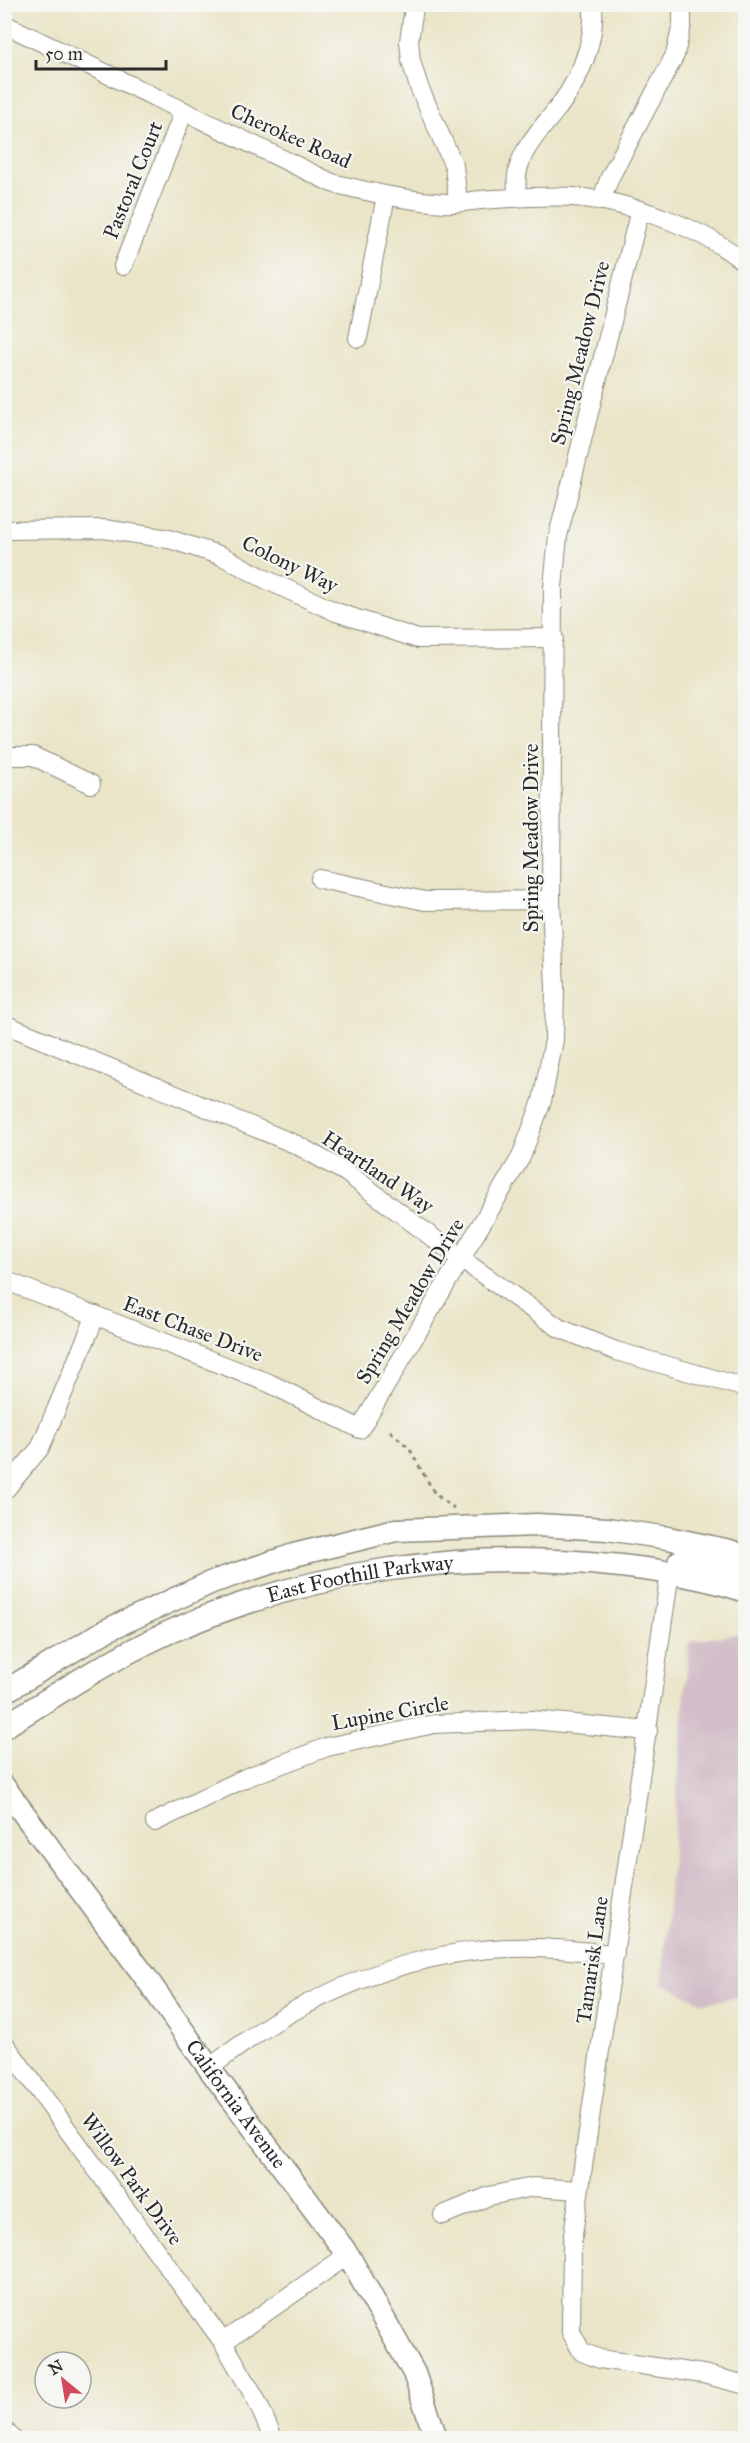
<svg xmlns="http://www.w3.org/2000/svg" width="750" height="2443" viewBox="0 0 750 2443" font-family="'IM FELL Great Primer',serif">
<rect width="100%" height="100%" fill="#f6f6f2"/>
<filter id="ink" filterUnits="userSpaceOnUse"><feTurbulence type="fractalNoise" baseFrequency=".0167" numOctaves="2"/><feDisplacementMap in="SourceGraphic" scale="12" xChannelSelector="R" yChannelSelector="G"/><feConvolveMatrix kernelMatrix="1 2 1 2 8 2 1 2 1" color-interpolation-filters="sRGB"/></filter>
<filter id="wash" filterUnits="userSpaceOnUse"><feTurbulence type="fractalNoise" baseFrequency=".008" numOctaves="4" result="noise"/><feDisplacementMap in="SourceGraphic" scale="24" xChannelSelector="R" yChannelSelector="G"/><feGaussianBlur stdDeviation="1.35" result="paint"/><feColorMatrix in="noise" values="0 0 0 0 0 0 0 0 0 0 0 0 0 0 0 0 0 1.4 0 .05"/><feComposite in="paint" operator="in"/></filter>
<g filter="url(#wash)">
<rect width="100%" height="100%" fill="#eae5c8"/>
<path fill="#d2bdc8" d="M741,1633l5,2 -1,361 -42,7 -41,-20 27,-341z"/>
</g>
<g filter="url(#ink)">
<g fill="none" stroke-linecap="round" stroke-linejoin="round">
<defs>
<g id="minor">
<path d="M417,4l-3,4 -5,33 2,20 8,26 35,79 4,36"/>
<path d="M4,24l328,159c37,9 75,18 113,20 12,1 24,-2 36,-3 30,-2 62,-5 92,-3 54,4 132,31 173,67"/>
<path d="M517,198c0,-7 -1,-16 0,-23 3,-22 18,-39 32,-56 27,-31 47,-73 44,-115"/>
<path d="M601,201l9,-24 65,-122 7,-31v-20"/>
<path d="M123,266l61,-155"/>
<path d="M358,338l28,-142"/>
<path d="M4,530l100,-1 65,10 53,17 45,24 69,32 82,27 136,-1"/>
<path d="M4,756h29l58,28"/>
<path d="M320,879l105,22 126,-1"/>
<path d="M4,1024l293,121 50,28 114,86 98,69 57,23 130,37"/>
<path d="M4,1280l265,103 91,46 161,-272 21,-56 12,-61 1,-52 -4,-88 2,-313 5,-51 82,-326"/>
<path d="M5,1490l35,-42 56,-133"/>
<path d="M670,1572l-98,670 -1,90 11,20 18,7 103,15 43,11"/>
<path d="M155,1822l90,-44 82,-31 107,-23 98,-4 116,11"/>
<path d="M4,2043l219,299 33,57 17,39"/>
<path d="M209,2068c22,-16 44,-33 67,-47 79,-46 169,-76 262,-73 26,1 52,4 77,6"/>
<path d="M443,2215l46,-19 44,-9 46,3"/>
<path d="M223,2342l125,-87"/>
<path d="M4,2429l8,9"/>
</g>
<g id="major">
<path d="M679,1562c22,-3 46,6 67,12"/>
<path d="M4,1692l103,-62 105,-48 82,-27 102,-25 141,-5 70,4 61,9 62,13 16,6"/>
<path id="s1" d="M4,1727c53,-33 105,-67 161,-93 143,-64 302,-86 456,-68 42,5 85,11 125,25"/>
<path id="s2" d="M4,1787l140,188 65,93 139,187 66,118 22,65"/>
</g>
</defs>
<use href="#minor" stroke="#8a887a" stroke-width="20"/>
<use href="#major" stroke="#8a887a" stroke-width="25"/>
<path stroke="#8a887a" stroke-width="3" stroke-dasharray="4.5 4.5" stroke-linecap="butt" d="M390,1431l19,17 26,46 19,14"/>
<use href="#minor" stroke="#fff" stroke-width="18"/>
<use href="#major" stroke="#fff" stroke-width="22"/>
</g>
</g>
<g text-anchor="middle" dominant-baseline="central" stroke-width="4.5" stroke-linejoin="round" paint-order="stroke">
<g font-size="21" fill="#2b2b2b" stroke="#f6f6f2">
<text transform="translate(291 136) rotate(24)">Cherokee Road</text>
<text transform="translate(133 180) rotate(-68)">Pastoral Court</text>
<text transform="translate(580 353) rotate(-76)">Spring Meadow Drive</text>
<text transform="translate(290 564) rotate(26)">Colony Way</text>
<text transform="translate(531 838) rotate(-90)">Spring Meadow Drive</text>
<text transform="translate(378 1172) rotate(34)">Heartland Way</text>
<text transform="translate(410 1301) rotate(-59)">Spring Meadow Drive</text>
<text transform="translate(193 1329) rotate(21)">East Chase Drive</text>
<text stroke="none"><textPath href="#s1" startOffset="390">East Foothill Parkway</textPath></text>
<text transform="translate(390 1713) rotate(-10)">Lupine Circle</text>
<text transform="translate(592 1960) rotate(-82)">Tamarisk Lane</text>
<text stroke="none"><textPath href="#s2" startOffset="393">California Avenue</textPath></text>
<text transform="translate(132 2179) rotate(54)">Willow Park Drive</text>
</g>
</g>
<rect width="750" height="2443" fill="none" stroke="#f6f6f2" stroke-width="24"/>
<g transform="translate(63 2380) rotate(330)"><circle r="28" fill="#f6f6f2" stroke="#a5a5a2" stroke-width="1.5"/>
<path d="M0-4.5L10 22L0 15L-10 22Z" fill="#d1495b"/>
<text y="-9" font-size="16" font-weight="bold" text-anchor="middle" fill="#2b2b2b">N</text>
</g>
<path d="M36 60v9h130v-9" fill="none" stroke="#2b2b2b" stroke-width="3"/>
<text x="45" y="60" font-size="18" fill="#2b2b2b" stroke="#f6f6f2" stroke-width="4.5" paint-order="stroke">50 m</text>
</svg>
